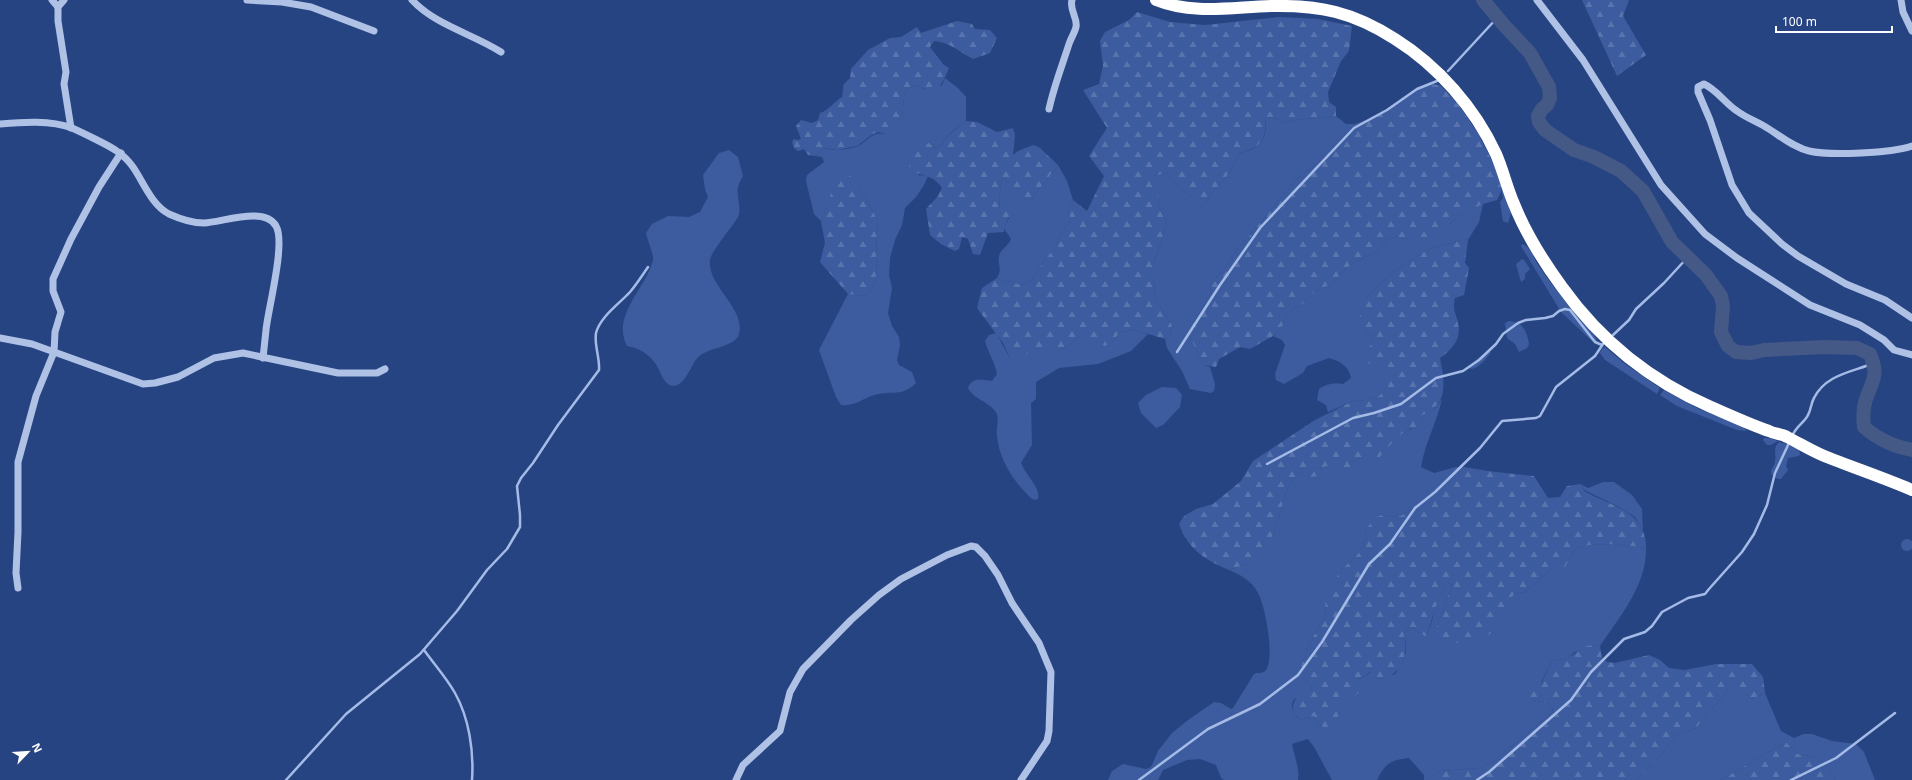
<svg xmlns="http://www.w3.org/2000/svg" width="1912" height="780" viewBox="0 0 1912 780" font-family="'Noto Sans',sans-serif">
<defs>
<pattern id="forest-firs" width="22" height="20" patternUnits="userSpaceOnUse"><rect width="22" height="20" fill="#3c5c9f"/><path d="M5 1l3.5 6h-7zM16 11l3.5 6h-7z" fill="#5974ad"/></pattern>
</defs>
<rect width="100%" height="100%" fill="#274482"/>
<g fill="#3c5c9f">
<path d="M945,78l13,10 8,9v24c-9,8 -19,12 -24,24l-7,3 -6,-5 -11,32 10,1 -4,9 -8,12 -11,11 -3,17 -7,15 -5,18 -1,17 3,13 -4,25 4,13 7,11 1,8 -3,15 2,5 13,7 4,11c-13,13 -22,8 -37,11 -14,2 -23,13 -38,11l-5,-8 -17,-47 29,-56 14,2 9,-4 5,-13 1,-60 -18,-32 -31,16 -7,18 -7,-7 -8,-33 1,-6 17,-13 -2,-5 -7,-1 9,-8c9,3 25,2 34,-2 10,-5 14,-15 27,-12l17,-16 2,-20 3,-9 10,-4 7,4 18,-4z"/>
<path d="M1336,116l10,8h9l-29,32 -29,23 -59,70 -16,23 -11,10 -1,12 -22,39 16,32 6,2 5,17 -1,7 -3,2 -21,-4 -8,-18 -15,-23 -2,-9 5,-1 2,-13 -16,-25 -3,-22v-13l14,-41 -7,-15 -7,-33 13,-3 19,19 18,14c3,-4 5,-9 9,-13 11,-12 21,-22 26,-39 23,-7 28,-11 28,-37l8,1 11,5 10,-3z"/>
<path d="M729,150l9,7 5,19c-2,3 -4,7 -5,11 -2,9 4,22 0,30 -5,9 -28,36 -28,43 -3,26 36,48 29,74 -3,13 -30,13 -41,23 -7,8 -13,29 -25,29 -10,-1 -13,-17 -18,-23 -7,-10 -17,-15 -28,-17 -16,-31 19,-57 26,-86 1,-5 -6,-21 -7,-27l6,-9 16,-8 21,1 11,-5 8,-15 -3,-8 -2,-14 16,-22z"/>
<path d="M1058,165l9,16 6,19 -5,10 3,10 -12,18 -3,9 -11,12 -8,14 -6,8 -9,4 -25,-7c6,-10 0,-14 2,-22 2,-8 10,-10 12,-17 -6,-11 -10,-7 -2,-21l-9,-8 -1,-12 3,-21h2l3,6 24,17z"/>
<path d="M1501,186l10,27 -3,10 -5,-2 -3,-19 3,-4z"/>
<path d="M1483,204l-4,18 -11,18 -4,-1 -37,11 -32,21 -29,26 -2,32 9,7 -2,9 18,29v10l-10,12 -14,4 -12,1 -25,11 -2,-7 -9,-5 2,-11c8,-5 14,-7 24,-5l8,-6c-2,-12 -11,-17 -22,-20l-22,8 -4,7 -19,11 -8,-4 -1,-6 10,-29 -3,-5 -9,-4 10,-11 5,-11 7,-7 6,-2 14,-13 18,-9 10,-12 12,-9 11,-5 11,-6 11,-11 9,-4 8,3 41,-11 11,-11z"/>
<path d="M1522,244c7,1 12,14 16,21 17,25 37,48 57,71l2,5 -4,1 -32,-30 -40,-66z"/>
<path d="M1522,259l2,1 6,9 -5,5v5l-4,3 -5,-18z"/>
<path d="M1509,321c14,1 18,10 20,23l-2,4 -8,4 -4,-8 -8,-6 -2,-15z"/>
<path d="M1135,330l13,4 -17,17 -15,6 -18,7 -39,4 -23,14v17l-5,4 1,42 -11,18c4,12 20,24 17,36 -6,2 -8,-2 -12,-6 -15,-15 -27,-36 -29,-57 -1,-7 2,-16 0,-22 -6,-12 -23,-14 -29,-26 4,-11 14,-8 24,-7l5,-7c-2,-12 -9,-21 -12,-33l4,-6 7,-2 15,27 18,-9h28l10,-4 13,-11 32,6 8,-10z"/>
<path d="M1605,347l20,17 35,24 -3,6 -52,-34 -5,-7 2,-4z"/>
<path d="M1487,351l4,1c-5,7 -12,16 -20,17l-2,-3z"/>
<path d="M1162,387l14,1 6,7 -2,12 -17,18 -7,3 -15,-15 -3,-10 8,-8z"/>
<path d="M1664,390l33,18 47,19 2,4 -9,-1 -60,-24 -17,-11z"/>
<path d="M1442,399c-5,23 -17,44 -21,68l13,6 22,-6h8l-20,12 -7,10 -33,25 -7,3 -14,-2 -16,13 -4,18 -6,9 -16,15 -16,33 1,12 -16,27 -8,21 2,16 6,5 1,8 -3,3c-19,-1 -20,15 -8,25l13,-4 12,14 13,-9 -1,-17 3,-9 7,-1 12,-14 12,-8 6,7 18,-5c11,-17 13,-20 9,-41l3,-4 5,-2 14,10 6,-16 5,-21 9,-17h2l4,2 -16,44 13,14h26l39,-49 11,-2 29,-25 15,-7 6,-11c20,-8 50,-4 71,-1 1,37 -26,68 -46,98l-5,-1 -20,7 -7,6 -16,3 -20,39 16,3 4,5 1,4 -59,49 -15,7 -39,3 -13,9h-3v-5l-15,-17c-19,2 -24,6 -32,22h-45l-18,-33 -6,-8 -16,5c2,11 8,26 6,36h-74l-3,-2 -5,-13 -16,-6 -13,1 -24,10 -5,10h-50l4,-9 11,-7 23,5 5,-2 7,-16 14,-18 16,-13 26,-18 7,1 10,6 2,-1 21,-34c4,-2 8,0 11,-3 11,-11 0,-66 -7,-78 -6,-12 -17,-18 -29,-23l21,-7 23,-28 15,-48 11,-14 11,4 9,-8 8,-3h5l22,-4 7,-4c21,7 23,-10 36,-22 8,-6 17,-9 26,-10l-2,-10 14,-8z"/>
<path d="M1764,438h6l8,3 -7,4h-4l-4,-5z"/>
<path d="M1779,442l15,4 5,4 1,4 -1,2 -11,2 -2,8 2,4 -7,9c-4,0 -10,-2 -10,-8 1,-3 4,-6 4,-10 2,-8 -3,-12 4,-19z"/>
<path d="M1603,482h11l18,13 10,14 1,21 -8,-13 -16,-10 -35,-17 -3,-6 7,4z"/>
<circle cx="1907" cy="545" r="6"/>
<path d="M1735,686l17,13 13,-6 16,38 13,7 9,-4h9l20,7 24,3 8,8 11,28h-39c-13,-20 -16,-23 -39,-26l-11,-12 -65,38h-85l20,-19 20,-25 20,-8 31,-37z"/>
</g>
<g fill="url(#forest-firs)">
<path d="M1582,0h47l-6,16 23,39 -29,21z"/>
<path d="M1137,12l33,10 35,3 74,-8 39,2 34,7 -3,25 -8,10 -13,31 1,10 7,5v9l-41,4 -10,3 -11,-5 -8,-1c-1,26 -4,29 -28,37 -5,17 -15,27 -26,39 -4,4 -6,9 -9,13l-18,-14 -19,-19 -12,3 6,33 7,15 -14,41v13l3,22 16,25 -2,13 -5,1 -30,-9 -15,2 -8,10 -7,4 -25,-10 -13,11 -10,4h-28l-6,7 -12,2 -8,-17 -26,-35 5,-20 15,-10 25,7 9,-4 6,-8 8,-14 11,-12 3,-9 12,-18 -3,-10 5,-10 14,11 17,-35 -15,-20 18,-28 -24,-38 16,-6 4,-18 -3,-25 5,-9 24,-12z"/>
<path d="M957,21l15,3 3,5 15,1 7,8 -7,15 -17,6c-13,-7 -24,-17 -39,-18l-4,6 13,17 6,4c-7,17 -12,29 -32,17l-10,4 -3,9 -2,20 -12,13 -5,3 -6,-2 -6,2 -16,12 -19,4 -14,-2 -9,8 -7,-1 -4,-6 -6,2 -4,-3 -2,-6 2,-3 4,1 3,-1 -5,-13 5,-6 11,3 6,-3 2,-7c9,-3 14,-11 22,-16l2,-13 6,-6 1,-9 17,-19 22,-12 11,-1 16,-10 4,6z"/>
<path d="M1431,84l9,1 18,19 21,31 15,30 7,21v6l-4,8 -14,4 -26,13 -11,11 -15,10 -22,4 -12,-6 -9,4 -11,11 -11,6 -11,5 -12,9 -10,12 -18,9 -14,13 -6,2 -7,7 -5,11 -10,11 -23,13 -10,-2 -21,12 -3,8 -12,-2 -16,-32 22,-39 1,-12 11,-10 16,-23 59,-70 29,-23 29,-32 24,-9 38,-26z"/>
<path d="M966,121l11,1 20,10 16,-4 2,7 -2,20 5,-4 15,-6 7,3 18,17 -27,35 -7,4 -12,-12 -8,-15h-2l-3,21 1,11 10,2c-1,8 -6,14 -6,21l-16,1 -8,22 -7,-1 -5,-15 -6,-2 -3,12 -4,2 -14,-7 -11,-9 -4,-26 12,-13 4,-8c-10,-15 -19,-10 -33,-19v-8l12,-19 8,1 6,5 7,-3c5,-12 15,-15 24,-24z"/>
<path d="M848,173l11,14 18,32 -1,60 -5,13 -9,4 -14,-2 -28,-32 5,-19 -4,-22 16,-43z"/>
<path d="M1464,239l4,1 -3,23 4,5 -5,27 -9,3c-3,13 1,14 3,25 4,16 -6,26 -18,35 3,15 8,37 -5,49 -3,4 -9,6 -14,9l2,10 -3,7 -9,-5 -13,8 -20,23 -9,2 -8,-3 -7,4 -4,7 -7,2 -8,-1 -3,-4h-5l-8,3v6c-8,4 -13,1 -20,-2l-11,14 -15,48 -11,17 -12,11 -21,7c-24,-10 -41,-21 -50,-46l5,-8 12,-7 17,-5 28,-23 12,-20 62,-41 38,-19 12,-1 14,-4 10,-12v-10l-10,-14 -10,4 -5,-11 7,-8 2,-9 -9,-7 -5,-10 7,-22 29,-26 32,-21z"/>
<path d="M1464,467l24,4 46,5 14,22 12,-1 7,-11 14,-2 3,7c26,15 62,19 62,57 -21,-3 -51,-7 -71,1l-11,20 -10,-2 -29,25 -11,2 -23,39 -16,10h-26l-8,-7h-5v-7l16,-44 -4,-2h-2c-10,18 -13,35 -20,54l-14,-10 -5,2 -3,4c4,24 0,37 -23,48l-4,-2 -7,-7 -11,8 2,10 -6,6 -15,-1c-3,11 0,22 -4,32l-11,3 -12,-14 -13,4c-8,-7 -9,-12 -4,-22l-2,-6 5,-3 3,5 5,1 4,-4 -1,-7 -6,-5 -3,-9 1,-7 8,-21 16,-27 -1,-12 5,-15 11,-18 16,-15 6,-9 4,-18 9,-11 7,-2 14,2 7,-3 33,-25 7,-10z"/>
<path d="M1595,645l5,1 2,12 5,4 8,1 34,-8 11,5 9,8 16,2 31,-6h36l11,13 2,16 -13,6 -17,-12 -8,4 -31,37 -20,8 -20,25 -20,19h-209l13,-9 39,-3 15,-7 59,-49 -1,-4 -4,-5 -16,-3 -5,-8 15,-10 10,-21 16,-3 18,-12z"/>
<path d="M1786,742l11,12c23,3 26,6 39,26h-115z"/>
</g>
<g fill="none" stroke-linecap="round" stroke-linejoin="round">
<g stroke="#a4bbe7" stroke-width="2.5">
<path d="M1448,71l49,-53"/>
<path d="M1613,335l16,-15 7,-11 28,-26 23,-25"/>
<path d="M1177,352l43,-67 40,-57 94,-100 33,-18 30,-21 20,-8"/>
<path d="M1792,436c5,-11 13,-14 16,-21 3,-5 3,-12 6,-17 12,-24 39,-26 60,-35"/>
<path d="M1267,464l86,-46 21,-5 27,-9 35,-26 27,-7 16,-11 17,-16 7,-10 15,-11 8,-3 19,-2 8,-2 6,-5 6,-2 5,1 25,32 7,3"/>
<path d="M424,650c10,14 22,27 31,43 14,25 19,58 17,87"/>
<path d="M286,780l60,-66 74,-60 37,-43 30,-41 20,-21 13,-22v-12l-3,-29 4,-8 12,-15 25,-38 41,-55c1,-12 -5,-25 -3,-37 4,-16 23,-29 34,-41 6,-7 12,-16 18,-25"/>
<path d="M1139,780l69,-51 52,-25 38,-29 24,-33 47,-78 21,-20 25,-36 20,-16 45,-44 22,-27 34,-3 4,-2 16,-29 39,-31 8,-12"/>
<path d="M1477,780l12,-8 82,-72 20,-28 33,-33 21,-7 7,-6 10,-14 26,-14 17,-4 4,-5 33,-37 12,-18 13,-29 8,-32 14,-30"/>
<path d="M1791,780l45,-22 59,-45"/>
</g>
<path stroke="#455986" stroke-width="14" d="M1483,0l20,24 27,29 19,34 1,11 -3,7 -5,4 -4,7 1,6 6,8 29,20 20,7 27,14 22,20 29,51 34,33 15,21 2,10 -2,26 7,14 8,6 15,1 13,-3 60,-3 33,1 13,6c9,22 3,25 -4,45 -3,9 -3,19 -2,28 15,13 29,19 48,23"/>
<g stroke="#afc2e6" stroke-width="7">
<path d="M52,0l6,7"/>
<path d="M64,0l-6,7v14l8,51 -2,12 7,44"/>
<path d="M247,0l35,2 29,5 63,24"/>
<path d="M412,0c23,25 61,34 89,52"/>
<path d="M1537,0l46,60 78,125 44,49 32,24 73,47 50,20 24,15 10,10 18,5"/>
<path d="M1901,0l2,12 9,19"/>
<path d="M1049,109c5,-23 13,-43 20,-65 2,-6 6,-12 7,-17 2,-9 -7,-17 -4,-27"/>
<path d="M0,124c23,-2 50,-4 72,4 9,4 17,8 25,12 14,7 26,13 36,27 11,16 18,37 36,47 11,5 24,9 35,9 19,-1 61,-17 72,3 10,17 -8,83 -10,104 -1,9 -2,19 -3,28"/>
<path d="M1912,146c-20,7 -82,10 -103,5 -17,-4 -31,-17 -45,-25 -9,-5 -19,-9 -27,-15 -12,-8 -20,-21 -33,-27l-6,3v5l12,28 22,65 17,28 33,31 16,12 48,28 39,16 27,18"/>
<path d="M0,338l32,6 111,40 12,-1 23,-6 36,-19 29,-5 95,20h39l8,-4"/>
<path d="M18,588l-2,-15 2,-41v-70l18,-66 18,-44 1,-20 6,-20 -8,-21v-12l18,-40 28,-52 22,-34"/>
<path d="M736,780l7,-15 37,-34 10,-39 13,-23 48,-49 28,-25 22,-16 46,-24 24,-9 5,1 9,9 13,19 14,28 27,40 12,29 -2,59 -2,10 -26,39"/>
</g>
<path stroke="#fff" stroke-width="12" d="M1156,0c37,15 76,7 115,6 49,-1 82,6 124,33 43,27 80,69 101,115 7,16 11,34 18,50 12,30 29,57 48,83 38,53 89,94 149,120 19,8 38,17 58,24 6,3 13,3 18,6 12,6 23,13 35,18 29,12 60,22 90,35"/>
</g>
<g transform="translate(28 752) rotate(65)" stroke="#274482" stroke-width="3" paint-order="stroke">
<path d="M0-3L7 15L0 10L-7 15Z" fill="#ffffff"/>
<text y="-6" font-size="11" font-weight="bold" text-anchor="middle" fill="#ffffff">N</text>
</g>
<path d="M1776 26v6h116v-6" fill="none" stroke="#ffffff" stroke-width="2"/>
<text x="1782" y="26" font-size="12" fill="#ffffff" stroke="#274482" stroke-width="3" paint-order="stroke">100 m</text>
</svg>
